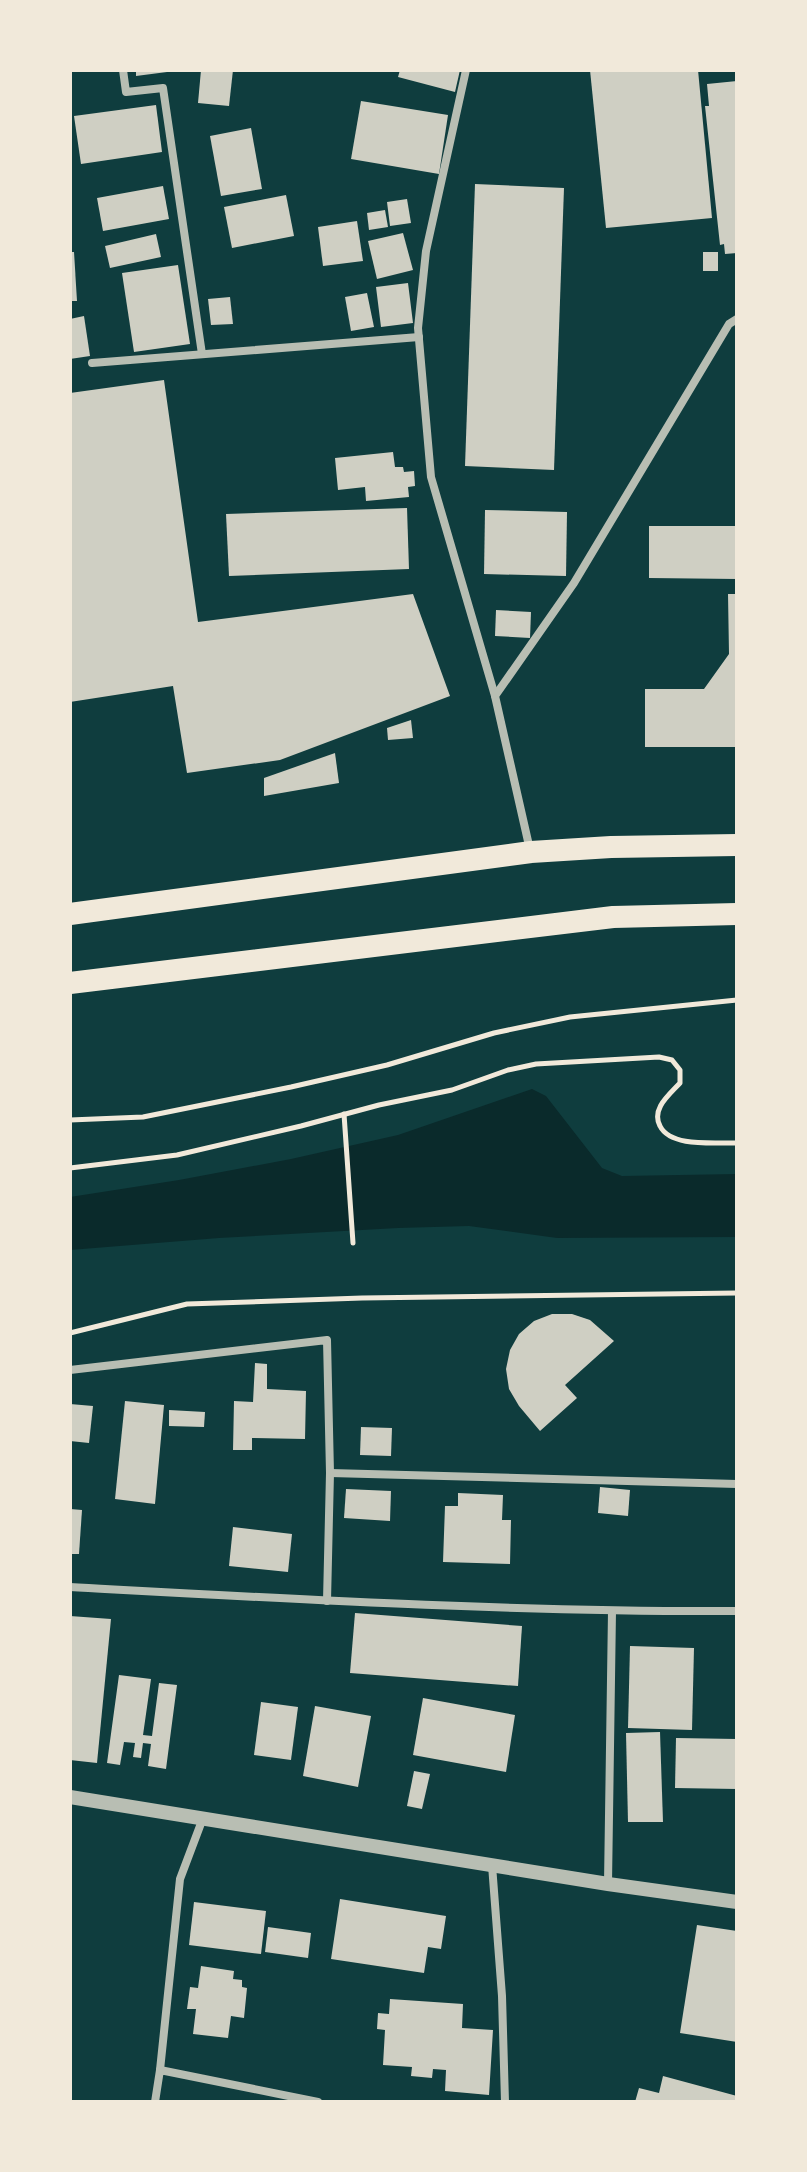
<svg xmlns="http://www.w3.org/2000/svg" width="807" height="2172" viewBox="0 0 807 2172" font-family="'PT Sans Narrow',sans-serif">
<rect width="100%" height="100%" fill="#0f3d3e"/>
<path fill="#0a2a2b" d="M532,1089l14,7 56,72 20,8 115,-2v63l-180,1 -88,-12 -71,2 -179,10 -149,12v-53l109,-17 112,-21 107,-24z"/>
<g fill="#cfcfc3">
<path d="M136,70h31v2l-31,4z"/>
<path d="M201,70h32l-4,36 -31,-3z"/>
<path d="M400,70h60l-5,22 -57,-15z"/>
<path d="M590,70h108l14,148 -106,10z"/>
<path d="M737,81v172l-12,1 -1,-10 -4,1 -15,-139h4l-2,-22z"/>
<path d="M361,101l87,14 -9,59 -88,-15z"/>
<path d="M156,105l6,47 -81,12 -7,-48z"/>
<path d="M251,128l11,61 -41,7 -11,-60z"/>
<path d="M475,184l89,4 -10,282 -89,-4z"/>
<path d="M163,186l6,33 -66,12 -6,-33z"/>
<path d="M286,195l8,41 -62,12 -8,-41z"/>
<path d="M407,199l4,24 -21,3 -3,-24z"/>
<path d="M385,210l3,17 -19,3 -2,-17z"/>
<path d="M357,221l6,40 -40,5 -5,-39z"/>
<path d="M403,233l10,37 -36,9 -9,-38z"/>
<path d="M156,234l5,23 -51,11 -5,-22z"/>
<path d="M70,252h4l3,49h-7z"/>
<rect x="703" y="252" width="15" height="19"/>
<path d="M178,265l12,79 -56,8 -12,-79z"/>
<path d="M408,283l5,40 -32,4 -5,-40z"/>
<path d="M367,293l7,34 -23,4 -6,-34z"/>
<path d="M230,297l3,27 -22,1 -3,-26z"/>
<path d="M84,316l6,40 -20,3v-40z"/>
<path d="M164,380l34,242 215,-28 37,102 -170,64 -93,13 -14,-87 -103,16v-309z"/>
<path d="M393,452l2,15h8l1,5 10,-1 1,15 -7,1 1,10 -43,4 -1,-14 -27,3 -3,-32z"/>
<path d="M407,508l2,61 -180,7 -3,-62z"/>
<path d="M485,510l82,2 -1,64 -82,-2z"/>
<path d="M649,526h88v53l-88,-1z"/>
<path d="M728,594h9v153h-92v-58h59l25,-35z"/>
<path d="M496,610l35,2 -1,26 -35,-2z"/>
<path d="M411,720l2,18 -25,2 -1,-12z"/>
<path d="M335,753l4,30 -75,13v-18z"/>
<path d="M552,1314h20l18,6 24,21 -49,44 12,13 -37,33 -21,-25 -10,-17 -3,-20 4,-19 9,-16 15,-13z"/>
<path d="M255,1363l12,1v25l39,2 -1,48 -53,-1v12h-19l1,-49 19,1z"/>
<path d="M125,1401l39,4 -9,99 -40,-5z"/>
<path d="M70,1404l23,2 -4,37 -19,-2z"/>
<path d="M169,1410l36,2 -1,15 -35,-1z"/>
<path d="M361,1427l31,1 -1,28 -31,-1z"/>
<path d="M600,1487l30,3 -2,26 -30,-3z"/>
<path d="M346,1489l45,2 -1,30 -46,-3z"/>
<path d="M458,1493l45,2 -1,25h9l-1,44 -67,-2 2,-56h13z"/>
<path d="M70,1509l12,1 -3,44h-9z"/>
<path d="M233,1527l59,7 -4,38 -59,-6z"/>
<path d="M355,1613l167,13 -4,60 -168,-13z"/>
<path d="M70,1616l41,3 -14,144 -27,-3z"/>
<path d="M630,1646l64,2 -2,82 -64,-2z"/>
<path d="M119,1675l32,4 -8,56 9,1 7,-53 18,2 -11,84 -18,-3 3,-22 -8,-1 -2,15 -8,-1 2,-14 -11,-1 -4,23 -13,-2z"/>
<path d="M423,1698l92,17 -9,57 -93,-17z"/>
<path d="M261,1702l37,5 -7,53 -37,-5z"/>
<path d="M315,1706l56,10 -13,71 -55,-11z"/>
<path d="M660,1732l3,90h-35l-2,-89z"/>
<path d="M676,1738l61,1v50l-62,-1z"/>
<path d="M414,1771l16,3 -8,35 -15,-3z"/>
<path d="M340,1899l106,17 -5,33 -13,-2 -4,26 -93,-14z"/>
<path d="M194,1902l72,9 -5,43 -72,-9z"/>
<path d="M697,1925l40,6v111l-57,-9z"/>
<path d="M268,1927l43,6 -3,25 -43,-6z"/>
<path d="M201,1966l33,5 -1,8 9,1v7l5,1 -3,30 -13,-2 -3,22 -35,-4 3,-25h-9l3,-22 8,1z"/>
<path d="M390,1999l73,5 -1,24 31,2 -4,65 -44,-4 1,-21 -13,-1 -1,9 -21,-2 1,-9 -29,-2 2,-35 -8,-1 1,-16 11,1z"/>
<path d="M663,2076l74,20v6h-102l4,-14 20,5z"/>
</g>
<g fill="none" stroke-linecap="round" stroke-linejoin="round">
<g stroke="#f1e9da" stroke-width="5">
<path d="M344,1114l9,129"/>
<path d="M70,1120l73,-3 148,-30 96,-22 107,-32 76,-16 167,-17"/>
<path d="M70,1168l107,-13 124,-29 78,-21 73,-15 56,-20 28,-6 123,-7 13,3 8,10v13c-11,12 -29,26 -20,43 11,22 55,16 77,17"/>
<path d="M70,1333l117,-29 175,-6 375,-5"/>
</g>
<g stroke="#b8beb3" stroke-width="8">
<path d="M123,70l3,22 37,-4 39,266"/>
<path d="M466,70l-40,181 -8,77 13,149 64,219"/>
<path d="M92,363l327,-26"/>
<path d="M530,850l-35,-154 79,-113 155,-259 8,-5"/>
<path d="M70,1370l257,-30 3,133 -3,128"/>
<path d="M330,1473l407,11"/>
<path d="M70,1587c222,12 444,25 667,24"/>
<path d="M492,1865l10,131 3,106"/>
<path d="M608,1884l4,-273"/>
<path d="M160,2070l20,-191 23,-61"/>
<path d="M155,2102l5,-32 158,32"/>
</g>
<path stroke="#b8beb3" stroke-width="14" d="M70,1797l538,87 129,18"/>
<g stroke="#f1e9da" stroke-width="22">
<path d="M70,914l461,-62 80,-5 126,-2"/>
<path d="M70,983l543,-66 124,-3"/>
</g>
</g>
<rect width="807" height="2172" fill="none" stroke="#f1e9da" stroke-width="144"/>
</svg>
